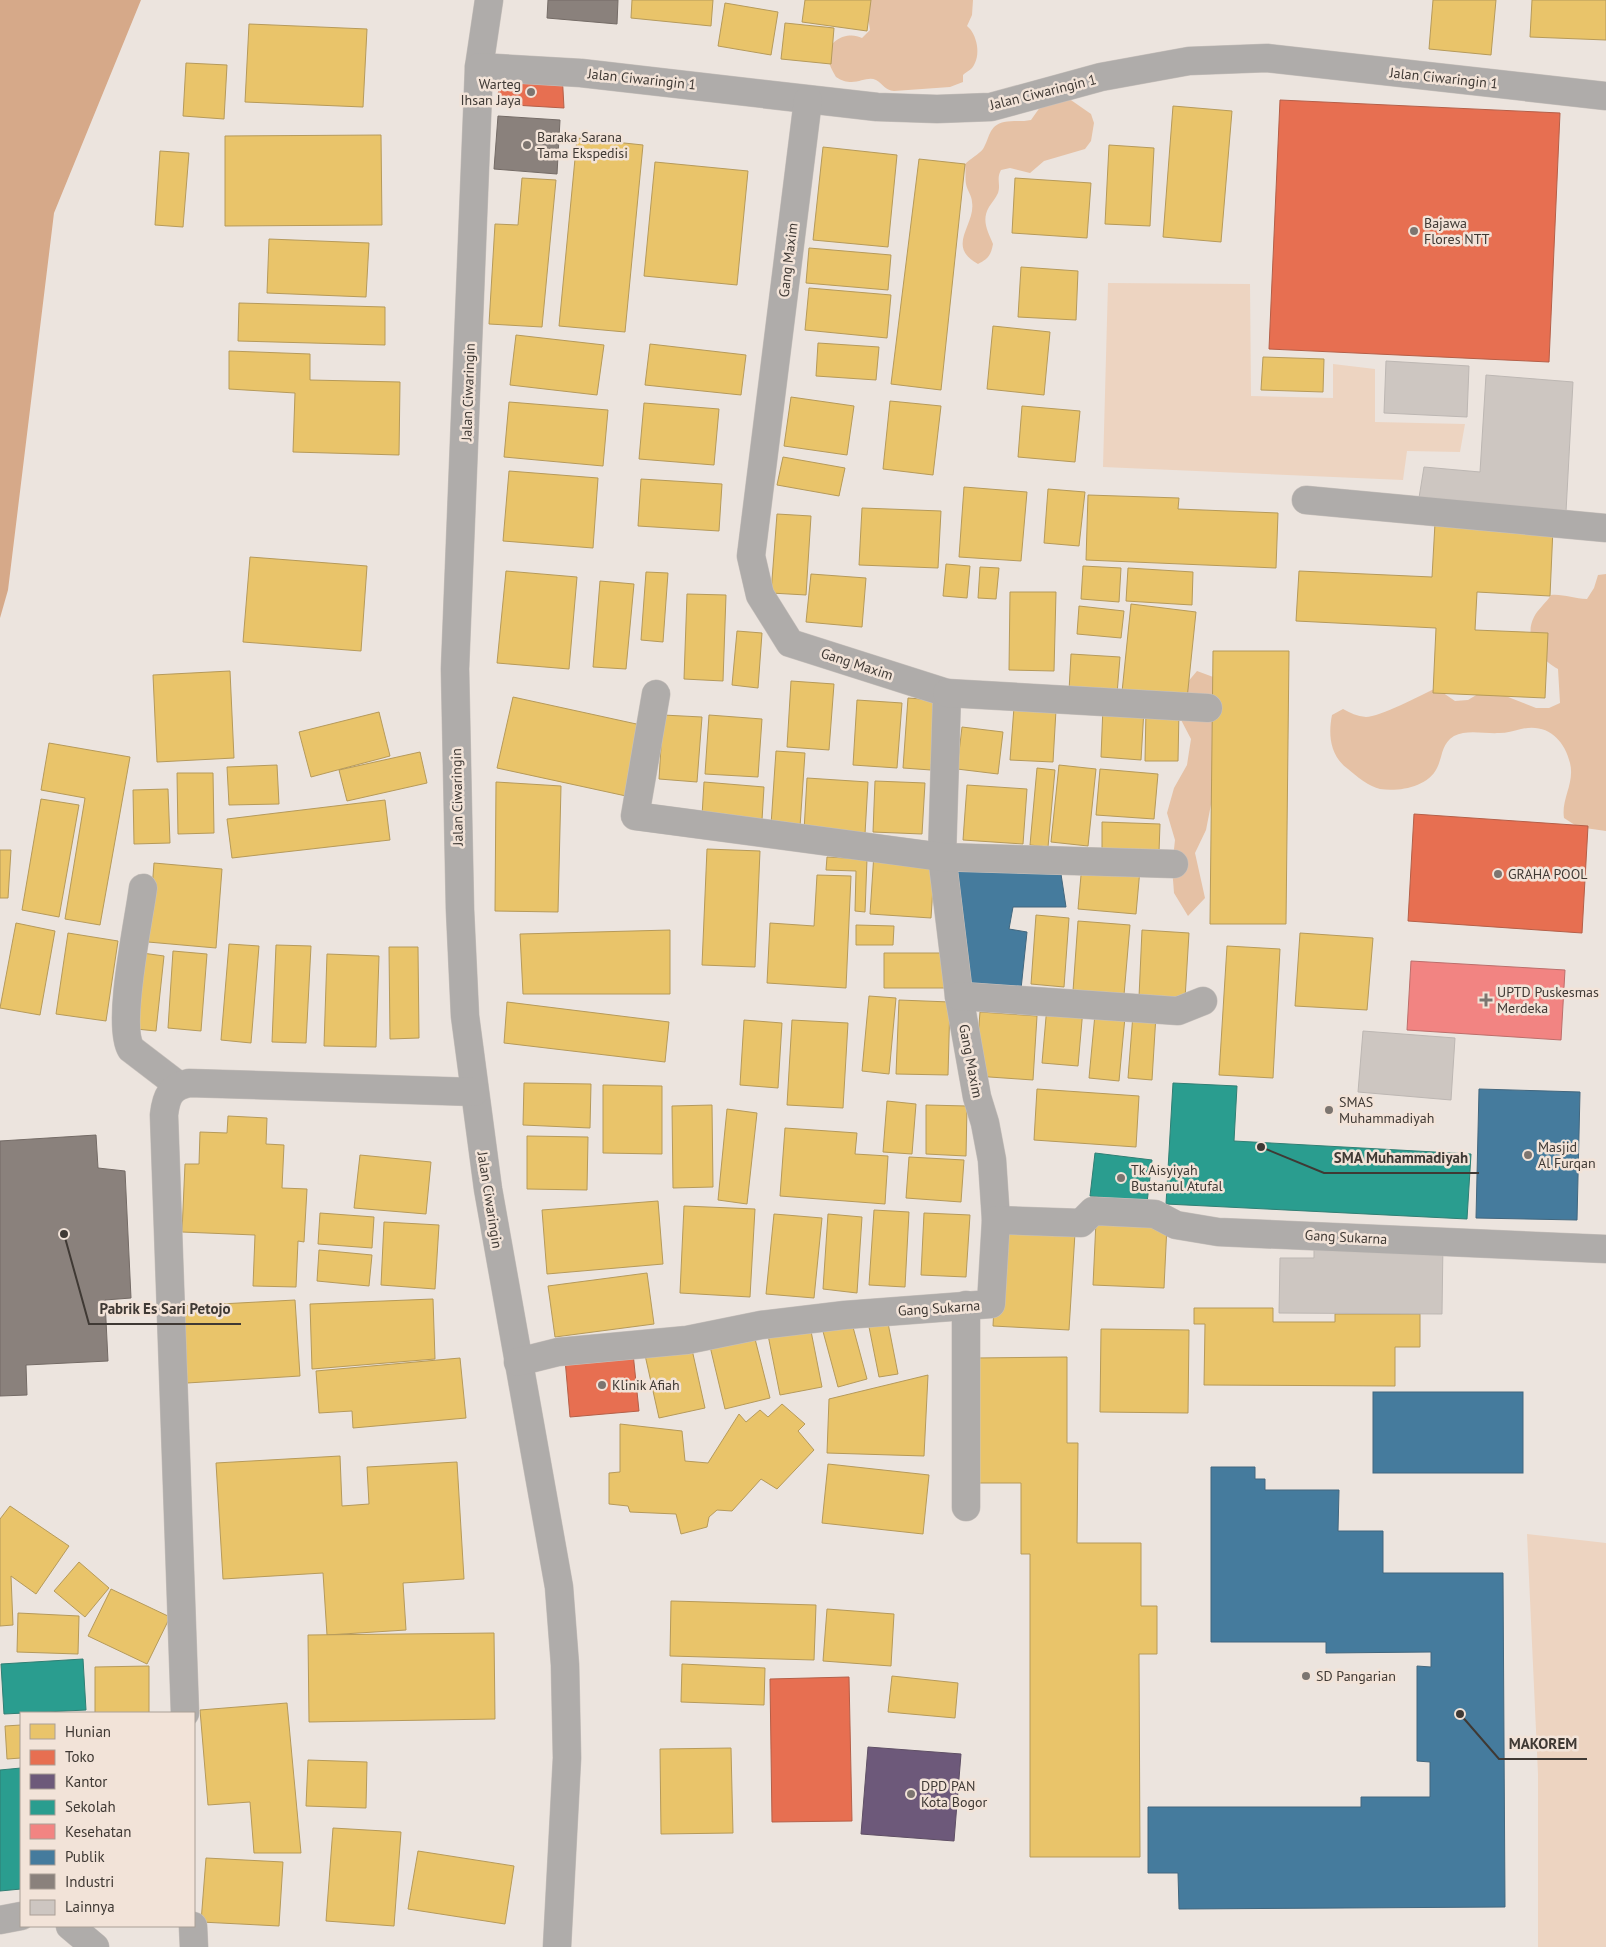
<svg xmlns="http://www.w3.org/2000/svg" width="1606" height="1947" viewBox="0 0 1606 1947" font-family="'PT Sans',sans-serif">
<rect width="100%" height="100%" fill="#ece4de"/>
<g fill="#edd4c1">
<path d="M1108,283l142,1 1,112 82,2v-34l42,5v53l90,2 -5,28 -53,-1 -4,29 -300,-13z"/>
<path d="M1527,1534l79,9v404h-68v-173z"/>
</g>
<g fill="#e5c1a5">
<path d="M871,0h102l-1,15 -5,11c10,8 15,30 5,42 -2,2 -7,5 -9,7v7l-13,5 -56,4c-9,-1 -11,-7 -18,-11 -11,-5 -22,9 -40,-3 -3,-5 -9,-16 -8,-22 1,-16 21,-24 34,-17l8,-8 -2,-13z"/>
<path d="M1068,98l23,16 3,9 -3,18 -6,8 -41,12 -14,12 -20,-5 -9,2c-5,9 0,14 -3,23 -2,5 -6,9 -9,14 -8,14 -1,24 4,37 -2,11 -5,15 -15,20 -33,-18 -2,-39 -6,-62 0,-6 -5,-12 -6,-18 -1,-6 0,-13 -1,-20 5,-5 14,-10 18,-15 7,-11 5,-23 21,-27 9,-2 18,0 27,-2l12,-17z"/>
<path d="M1606,574v257l-28,-4 -14,-9c-3,-19 11,-35 6,-55 -6,-24 -23,-40 -49,-34 -8,2 -14,4 -22,4 -14,1 -32,-4 -45,3 -13,8 -11,20 -17,32 -9,19 -38,24 -57,21 -10,-2 -24,-13 -32,-20 -18,-13 -20,-34 -16,-54l11,-6c7,4 14,7 23,8 13,0 56,-22 70,-29l19,13 13,-1 10,-6 25,1 33,13h13l11,-5 -2,-34c-18,-10 -35,-31 -24,-52 4,-8 12,-14 17,-22 13,-1 23,4 36,4l7,-11 4,-13z"/>
<path d="M1197,671l27,10 -9,103 -9,46 -11,23 10,45 -17,18 -14,-23 -2,-26 3,-27 -8,-27 7,-25 13,-23 4,-26 -12,-23 2,-26z"/>
</g>
<path fill="#d6a989" d="M0,0h141l-87,213 -46,377 -8,28z"/>
<g fill="#e9c46a" stroke="#b69a5a">
<path d="M632,0h81l-2,26 -80,-8z"/>
<path d="M805,0h66l-4,31 -65,-9z"/>
<path d="M1433,0h63l-5,55 -62,-6z"/>
<path d="M1532,0h74v40l-76,-3z"/>
<path d="M725,3l53,9 -7,43 -53,-9z"/>
<path d="M785,23l49,5 -3,36 -50,-5z"/>
<path d="M249,24l118,5 -4,78 -118,-5z"/>
<path d="M186,63l41,2 -3,54 -41,-3z"/>
<path d="M1173,106l59,5 -11,131 -58,-5z"/>
<path d="M381,135l1,90 -157,1v-90z"/>
<path d="M577,138l66,7 -18,187 -66,-6z"/>
<path d="M1109,145l45,3 -4,78 -45,-2z"/>
<path d="M823,147l74,8 -9,92 -75,-7z"/>
<path d="M160,151l29,2 -6,74 -28,-2z"/>
<path d="M919,159l46,5 -24,226 -50,-6z"/>
<path d="M655,162l93,9 -11,114 -93,-9z"/>
<path d="M522,178l34,2 -14,147 -53,-3 6,-100 23,1z"/>
<path d="M1015,178l76,5 -4,55 -75,-5z"/>
<path d="M269,239l100,4 -3,54 -99,-4z"/>
<path d="M809,248l82,7 -3,35 -82,-7z"/>
<path d="M1021,267l57,4 -2,49 -58,-3z"/>
<path d="M809,288l82,7 -4,43 -82,-8z"/>
<path d="M239,303l146,4v38l-147,-4z"/>
<path d="M993,326l57,6 -6,63 -57,-6z"/>
<path d="M516,335l88,10 -7,50 -87,-10z"/>
<path d="M818,343l61,4 -3,33 -60,-4z"/>
<path d="M650,344l96,11 -5,40 -96,-10z"/>
<path d="M229,351l81,3v26l90,2 -1,73 -106,-3 2,-59 -66,-4z"/>
<path d="M1263,357l61,2 -1,33 -62,-2z"/>
<path d="M791,397l63,9 -7,49 -63,-9z"/>
<path d="M890,401l51,5 -8,69 -50,-6z"/>
<path d="M509,402l99,8 -5,56 -99,-9z"/>
<path d="M644,403l75,6 -5,56 -75,-6z"/>
<path d="M1022,406l58,5 -5,51 -57,-5z"/>
<path d="M783,457l62,11 -6,28 -62,-11z"/>
<path d="M509,471l89,7 -5,70 -90,-7z"/>
<path d="M641,479l81,5 -3,47 -81,-5z"/>
<path d="M964,487l63,5 -6,69 -62,-4z"/>
<path d="M1048,489l37,3 -6,54 -35,-3z"/>
<path d="M1088,495l91,3 -1,11 100,4 -2,55 -190,-8z"/>
<path d="M862,508l79,3 -3,57 -79,-3z"/>
<path d="M777,514l34,2 -5,79 -35,-2z"/>
<path d="M1435,523l118,5 -3,68 -73,-4 -2,38 73,3 -3,65 -112,-5 3,-65 -140,-7 3,-50 133,6z"/>
<path d="M250,557l117,9 -6,85 -118,-9z"/>
<path d="M946,564l24,2 -3,32 -24,-2z"/>
<path d="M1083,566l38,2 -2,34 -38,-3z"/>
<path d="M980,567l19,1 -3,31 -18,-1z"/>
<path d="M1128,568l65,4 -1,33 -66,-4z"/>
<path d="M506,571l71,6 -8,92 -72,-6z"/>
<path d="M646,572l22,1 -5,69 -22,-2z"/>
<path d="M811,574l55,4 -4,49 -56,-5z"/>
<path d="M600,581l34,3 -8,85 -33,-2z"/>
<path d="M1010,592h46l-2,79 -45,-1z"/>
<path d="M687,594l39,1 -3,86 -39,-2z"/>
<path d="M1131,604l65,8 -9,87 -65,-7z"/>
<path d="M1079,606l45,5 -3,27 -44,-4z"/>
<path d="M737,631l25,2 -4,55 -26,-3z"/>
<path d="M1213,651h76l-3,273h-76z"/>
<path d="M1071,654l49,3 -3,37 -48,-3z"/>
<path d="M230,671l4,87 -77,4 -4,-87z"/>
<path d="M791,681l43,3 -5,66 -42,-3z"/>
<path d="M513,697l128,28 -15,71 -129,-28z"/>
<path d="M908,698l28,2 -5,70 -28,-2z"/>
<path d="M857,700l45,3 -5,65 -44,-3z"/>
<path d="M1103,706l41,3 -3,51 -40,-3z"/>
<path d="M1014,707l42,3 -3,52 -43,-2z"/>
<path d="M1146,710h33l-1,51h-33z"/>
<path d="M379,712l11,44 -79,21 -12,-45z"/>
<path d="M663,715l39,2 -5,65 -38,-3z"/>
<path d="M709,715l53,4 -4,58 -53,-3z"/>
<path d="M962,727l41,5 -5,42 -41,-5z"/>
<path d="M49,743l81,14 -30,168 -35,-6 20,-121 -44,-8z"/>
<path d="M776,751l29,2 -5,74 -29,-2z"/>
<path d="M420,752l7,31 -80,18 -8,-31z"/>
<path d="M277,765l2,39 -50,1 -2,-38z"/>
<path d="M1059,765l37,4 -8,77 -37,-4z"/>
<path d="M1037,768l18,2 -7,77 -18,-2z"/>
<path d="M1100,769l58,5 -4,45 -58,-4z"/>
<path d="M177,773h36l1,60 -36,1z"/>
<path d="M807,778l61,4 -3,52 -61,-3z"/>
<path d="M875,781l50,2 -3,51 -49,-2z"/>
<path d="M496,782l65,4 -3,126 -63,-1z"/>
<path d="M704,782l60,5 -2,33 -60,-4z"/>
<path d="M967,785l60,4 -4,55 -60,-4z"/>
<path d="M168,789l2,54 -36,1 -1,-54z"/>
<path d="M41,799l38,6 -20,112 -37,-7z"/>
<path d="M385,800l5,40 -158,18 -5,-39z"/>
<path d="M1102,822l58,2 -1,28 -57,-2z"/>
<path d="M707,849l53,2 -5,116 -53,-2z"/>
<path d="M0,850h11l-3,48h-8z"/>
<path d="M874,853l61,3 -4,62 -61,-4z"/>
<path d="M827,857l40,2 -2,53 -10,-1 1,-40 -30,-1z"/>
<path d="M154,863l68,6 -6,79 -68,-6z"/>
<path d="M1082,864l58,5 -4,45 -58,-5z"/>
<path d="M817,875l34,1 -5,112 -79,-5 3,-60 44,3z"/>
<path d="M1036,915l33,3 -5,69 -33,-3z"/>
<path d="M1078,921l52,4 -6,70 -51,-4z"/>
<path d="M16,923l39,8 -15,84 -40,-7z"/>
<path d="M856,925l38,1 -1,19h-37z"/>
<path d="M670,930v64h-147l-3,-60z"/>
<path d="M1142,930l47,3 -4,66 -46,-2z"/>
<path d="M68,933l50,8 -12,80 -50,-7z"/>
<path d="M1300,933l73,5 -6,72 -72,-4z"/>
<path d="M229,944l30,2 -8,97 -30,-3z"/>
<path d="M276,945l35,1 -5,97 -34,-1z"/>
<path d="M1227,946l53,3 -7,129 -54,-3z"/>
<path d="M389,947h29l1,91 -29,1z"/>
<path d="M173,951l34,3 -6,77 -33,-3z"/>
<path d="M135,952l29,4 -8,75 -30,-3z"/>
<path d="M884,953h62l-1,35h-61z"/>
<path d="M327,954l52,2 -3,91 -52,-1z"/>
<path d="M869,996l27,2 -7,76 -27,-3z"/>
<path d="M899,1000l51,2 -2,73 -52,-1z"/>
<path d="M507,1002l162,20 -4,40 -161,-19z"/>
<path d="M1047,1006l36,3 -5,57 -36,-3z"/>
<path d="M980,1012l57,4 -4,64 -58,-4z"/>
<path d="M1095,1014l30,3 -6,64 -30,-3z"/>
<path d="M1133,1014l23,1 -4,65 -24,-2z"/>
<path d="M744,1020l38,3 -4,65 -38,-3z"/>
<path d="M792,1020l56,3 -5,85 -56,-3z"/>
<path d="M524,1083l67,1 -1,44 -67,-3z"/>
<path d="M603,1085l59,1v68l-59,-1z"/>
<path d="M1037,1089l102,7 -3,51 -102,-7z"/>
<path d="M887,1101l29,3 -4,50 -29,-2z"/>
<path d="M712,1105l1,82 -40,1 -1,-82z"/>
<path d="M926,1105l41,1 -1,50 -40,-2z"/>
<path d="M727,1109l30,4 -10,91 -29,-4z"/>
<path d="M228,1116l39,2 -1,26 18,1 -2,43 25,1 -3,53 -6,-1 -2,46 -43,-1 2,-51 -73,-3 3,-68h14l1,-32 27,1z"/>
<path d="M785,1128l72,5 -2,21 33,2 -3,48 -105,-8z"/>
<path d="M527,1136l61,1 -1,53 -60,-1z"/>
<path d="M360,1155l71,7 -5,52 -72,-6z"/>
<path d="M909,1157l55,3 -3,42 -55,-4z"/>
<path d="M658,1201l5,63 -116,10 -5,-64z"/>
<path d="M684,1206l71,3 -5,88 -70,-4z"/>
<path d="M874,1210l35,2 -4,75 -36,-2z"/>
<path d="M320,1213l54,4 -2,31 -54,-4z"/>
<path d="M924,1213l46,2 -4,62 -45,-2z"/>
<path d="M774,1214l48,4 -8,80 -48,-4z"/>
<path d="M828,1214l34,3 -5,76 -34,-4z"/>
<path d="M1096,1221l71,4 -3,63 -71,-3z"/>
<path d="M384,1222l55,3 -4,64 -54,-4z"/>
<path d="M998,1229l77,4 -6,97 -76,-4z"/>
<path d="M319,1250l53,5 -3,31 -52,-5z"/>
<path d="M647,1273l7,51 -99,13 -7,-51z"/>
<path d="M433,1299l2,60 -123,10 -2,-65z"/>
<path d="M295,1300l5,76 -113,7 -4,-77z"/>
<path d="M1194,1308h79v14h62v-8h85v33h-25v39l-191,-1 1,-61h-11z"/>
<path d="M850,1316l17,63 -29,8 -17,-63z"/>
<path d="M887,1318l11,56 -19,3 -11,-55z"/>
<path d="M809,1321l13,66 -42,8 -13,-65z"/>
<path d="M752,1327l18,71 -45,11 -17,-71z"/>
<path d="M1101,1329l88,1 -1,83 -88,-1z"/>
<path d="M691,1345l14,63 -46,10 -14,-63z"/>
<path d="M1067,1357v86h11l-1,100h64v63h16v48h-18l1,203h-110v-303h-9v-71h-46v-125z"/>
<path d="M460,1358l6,60 -113,10 -1,-17 -33,2 -3,-42z"/>
<path d="M928,1375l-4,81 -97,-3 2,-54z"/>
<path d="M782,1404l23,20 -7,7 16,19 -37,39 -16,-10 -29,32 -15,-1 -8,7 -2,10 -26,7 -5,-20 -46,-2 -2,-6 -19,-2v-31l11,-1v-48l62,7 3,30 23,2 31,-49 7,8 14,-12 8,7z"/>
<path d="M340,1456l2,50 27,-2 -2,-37 90,-5 7,117 -61,4 3,47 -79,5 -4,-62 -100,6 -7,-116z"/>
<path d="M828,1464l101,11 -6,59 -101,-11z"/>
<path d="M10,1506l59,40 -33,48 -25,-18 2,49 -13,1v-107z"/>
<path d="M79,1562l30,26 -24,29 -31,-26z"/>
<path d="M111,1589l59,28 -23,47 -59,-28z"/>
<path d="M671,1601l145,4 -2,55 -144,-4z"/>
<path d="M827,1609l67,5 -3,52 -68,-5z"/>
<path d="M18,1613l61,3 -1,38 -61,-2z"/>
<path d="M494,1633l1,86 -186,3 -1,-87z"/>
<path d="M682,1664l83,4 -1,37 -83,-3z"/>
<path d="M149,1666v47h-54v-46z"/>
<path d="M892,1676l66,7 -3,35 -67,-6z"/>
<path d="M287,1703l14,150h-47l-4,-51 -42,3 -8,-95z"/>
<path d="M21,1725v33l-14,1 -2,-33z"/>
<path d="M731,1748l2,85 -72,1 -1,-85z"/>
<path d="M308,1760l59,2 -1,46 -60,-2z"/>
<path d="M333,1828l68,4 -7,94 -68,-5z"/>
<path d="M418,1851l96,15 -9,58 -97,-15z"/>
<path d="M206,1858l77,4 -4,64 -78,-4z"/>
</g>
<g fill="#e76f51" stroke="#b55f48">
<path d="M562,72l2,36 -67,-4 3,-25z"/>
<path d="M1280,100l280,13 -11,249 -280,-13z"/>
<path d="M1414,814l174,12 -6,107 -174,-12z"/>
<path d="M633,1353l6,58 -69,6 -5,-58z"/>
<path d="M849,1677l3,144 -80,1 -2,-143z"/>
</g>
<path fill="#6d597a" stroke="#5f4f65" d="M868,1747l93,7 -7,87 -93,-7z"/>
<g fill="#2a9d8f" stroke="#307f74">
<path d="M1173,1083l64,3 -3,55 237,13 -4,65 -301,-15z"/>
<path d="M1095,1153l57,7 -5,43 -57,-7z"/>
<path d="M83,1659l3,51 -82,4 -3,-50z"/>
<path d="M21,1768v121l-21,2v-121z"/>
</g>
<path fill="#f28482" stroke="#bc6e6b" d="M1411,961l154,9 -4,70 -154,-10z"/>
<g fill="#457b9d" stroke="#43677e">
<path d="M952,865l109,9 5,33h-53l-4,22 18,3 -6,57 -61,-4z"/>
<path d="M1479,1089l101,3 -3,128 -101,-2z"/>
<rect x="1373" y="1392" width="150" height="81"/>
<path d="M1211,1467h44v12h10v11h74l-1,41h45v42h120l2,334 -326,2 -1,-36h-30v-66h213v-10h69v-35l-13,-1v-95l14,1v-15l-105,1v-11h-115z"/>
</g>
<g fill="#8a817c" stroke="#746b66">
<path d="M548,0h70l-1,24 -70,-6z"/>
<path d="M498,116l62,4 -3,54 -63,-5z"/>
<path d="M96,1135l2,33 27,3 6,127 -26,2 3,61 -82,4 1,30 -27,1v-255z"/>
</g>
<g fill="#cdc6c1" stroke="#bdb7b3">
<path d="M1386,361l83,5 -2,51 -83,-4z"/>
<path d="M1486,375l87,7 -7,130 -148,-8 6,-37 56,5z"/>
<path d="M1363,1031l92,7 -4,62 -93,-8z"/>
<path d="M1314,1241l129,2 -1,71 -163,-1 1,-55h34z"/>
</g>
<g fill="none" stroke-linecap="round" stroke-linejoin="round">
<defs>
<g id="minor">
<path d="M489,0l-10,67 -24,602 5,241 5,106 23,173 71,398 6,78 2,93 -10,189"/>
<path d="M479,67l102,6 296,34 60,2 54,-2 110,-30 88,-16 78,-3 339,38"/>
<path d="M808,100l-57,456 9,39 30,48 157,50 -5,164 17,139 18,101 8,26 7,37 4,60"/>
<path d="M1306,500l300,28"/>
<path d="M947,693l261,15"/>
<path d="M656,694l-21,122 307,41 232,7"/>
<path d="M143,888c-4,32 -27,137 -12,161l47,36"/>
<path d="M959,996l219,15 25,-10"/>
<path d="M966,1305v202"/>
<path d="M518,1362l40,-10 129,-12 74,-15 84,-10 146,-11 5,-84 85,3 12,-12 62,3 21,11 42,7 388,17"/>
<path d="M185,1713l-21,-598c2,-18 6,-28 25,-32l285,9"/>
<path d="M0,1920l21,-4"/>
<path d="M70,1926l25,21"/>
<path d="M193,1926l1,21"/>
</g>
</defs>
<use href="#minor" stroke="#c9c2bd" stroke-width="29"/>
<use href="#minor" stroke="#afacaa" stroke-width="28"/>
</g>
<g fill="#7c7570" stroke="#f2e3d8" stroke-width="2">
<circle cx="531" cy="92" r="5"/>
<circle cx="527" cy="145" r="5"/>
<circle cx="1414" cy="231" r="5"/>
<circle cx="1498" cy="874" r="5"/>
<path d="M1483.5 992.5h5v5h5v5h-5v5h-5v-5h-5v-5h5z"/>
<circle cx="1329" cy="1110" r="5"/>
<circle cx="1528" cy="1155" r="5"/>
<circle cx="1121" cy="1178" r="5"/>
<circle cx="602" cy="1385" r="5"/>
<circle cx="1306" cy="1676" r="5"/>
<circle cx="911" cy="1794" r="5"/>
</g>
<g text-anchor="middle" dominant-baseline="central" stroke-width="5" stroke-linejoin="round" paint-order="stroke">
<g font-size="14" fill="#3f3934" stroke="#f2e3d8">
<text transform="translate(1444 78) rotate(6)">Jalan Ciwaringin 1</text>
<text transform="translate(642 79) rotate(6)">Jalan Ciwaringin 1</text>
<text transform="translate(1043 92) rotate(-14)">Jalan Ciwaringin 1</text>
<text transform="translate(788 260) rotate(-83)">Gang Maxim</text>
<text transform="translate(468 392) rotate(-88)">Jalan Ciwaringin</text>
<text transform="translate(857 664) rotate(18)">Gang Maxim</text>
<text transform="translate(457 797) rotate(-91)">Jalan Ciwaringin</text>
<text transform="translate(971 1061) rotate(79)">Gang Maxim</text>
<text transform="translate(490 1200) rotate(81)">Jalan Ciwaringin</text>
<text transform="translate(1346 1237) rotate(3)">Gang Sukarna</text>
<text transform="translate(939 1308) rotate(-4)">Gang Sukarna</text>
</g>
<g font-size="14" fill="#3f3934" stroke="#f2e3d8" text-anchor="start">
<text x="521" y="84" text-anchor="end">Warteg<tspan x="521" dy="16">Ihsan Jaya</tspan></text>
<text x="537" y="137">Baraka Sarana<tspan x="537" dy="16">Tama Ekspedisi</tspan></text>
<text x="1424" y="223">Bajawa<tspan x="1424" dy="16">Flores NTT</tspan></text>
<text x="1508" y="874">GRAHA POOL</text>
<text x="1497" y="992">UPTD Puskesmas<tspan x="1497" dy="16">Merdeka</tspan></text>
<text x="1339" y="1102">SMAS<tspan x="1339" dy="16">Muhammadiyah</tspan></text>
<text x="1538" y="1147">Masjid<tspan x="1538" dy="16">Al Furqan</tspan></text>
<text x="1131" y="1170">Tk Aisyiyah<tspan x="1131" dy="16">Bustanul Atufal</tspan></text>
<text x="612" y="1385">Klinik Afiah</text>
<text x="1316" y="1676">SD Pangarian</text>
<text x="921" y="1786">DPD PAN<tspan x="921" dy="16">Kota Bogor</tspan></text>
</g>
</g>
<path fill="none" stroke="#3f3934" stroke-width="2" d="M1261 1147L1324 1173H1479M64 1234L89 1324H241M1460 1714L1499 1759H1587"/>
<g fill="#3f3934" stroke="#f2e3d8" stroke-width="2">
<circle cx="1261" cy="1147" r="5"/>
<circle cx="64" cy="1234" r="5"/>
<circle cx="1460" cy="1714" r="5"/>
</g>
<g font-size="15" text-anchor="middle" font-weight="bold" fill="#3f3934" stroke="#f2e3d8" stroke-width="5" stroke-linejoin="round" paint-order="stroke">
<text x="1401" y="1163">SMA Muhammadiyah</text>
<text x="165" y="1314">Pabrik Es Sari Petojo</text>
<text x="1543" y="1749">MAKOREM</text>
</g>
<rect x="20" y="1712" width="175" height="215" fill="#f2e3d8" stroke="#aa9f96"/>
<rect x="30" y="1724" width="25" height="15" fill="#e9c46a" stroke="#aa9f96"/>
<text x="65" y="1737" font-size="15" fill="#3f3934">Hunian</text>
<rect x="30" y="1750" width="25" height="15" fill="#e76f51" stroke="#aa9f96"/>
<text x="65" y="1762" font-size="15" fill="#3f3934">Toko</text>
<rect x="30" y="1774" width="25" height="15" fill="#6d597a" stroke="#aa9f96"/>
<text x="65" y="1787" font-size="15" fill="#3f3934">Kantor</text>
<rect x="30" y="1800" width="25" height="15" fill="#2a9d8f" stroke="#aa9f96"/>
<text x="65" y="1812" font-size="15" fill="#3f3934">Sekolah</text>
<rect x="30" y="1824" width="25" height="15" fill="#f28482" stroke="#aa9f96"/>
<text x="65" y="1837" font-size="15" fill="#3f3934">Kesehatan</text>
<rect x="30" y="1850" width="25" height="15" fill="#457b9d" stroke="#aa9f96"/>
<text x="65" y="1862" font-size="15" fill="#3f3934">Publik</text>
<rect x="30" y="1874" width="25" height="15" fill="#8a817c" stroke="#aa9f96"/>
<text x="65" y="1887" font-size="15" fill="#3f3934">Industri</text>
<rect x="30" y="1900" width="25" height="15" fill="#cdc6c1" stroke="#aa9f96"/>
<text x="65" y="1912" font-size="15" fill="#3f3934">Lainnya</text>
</svg>
